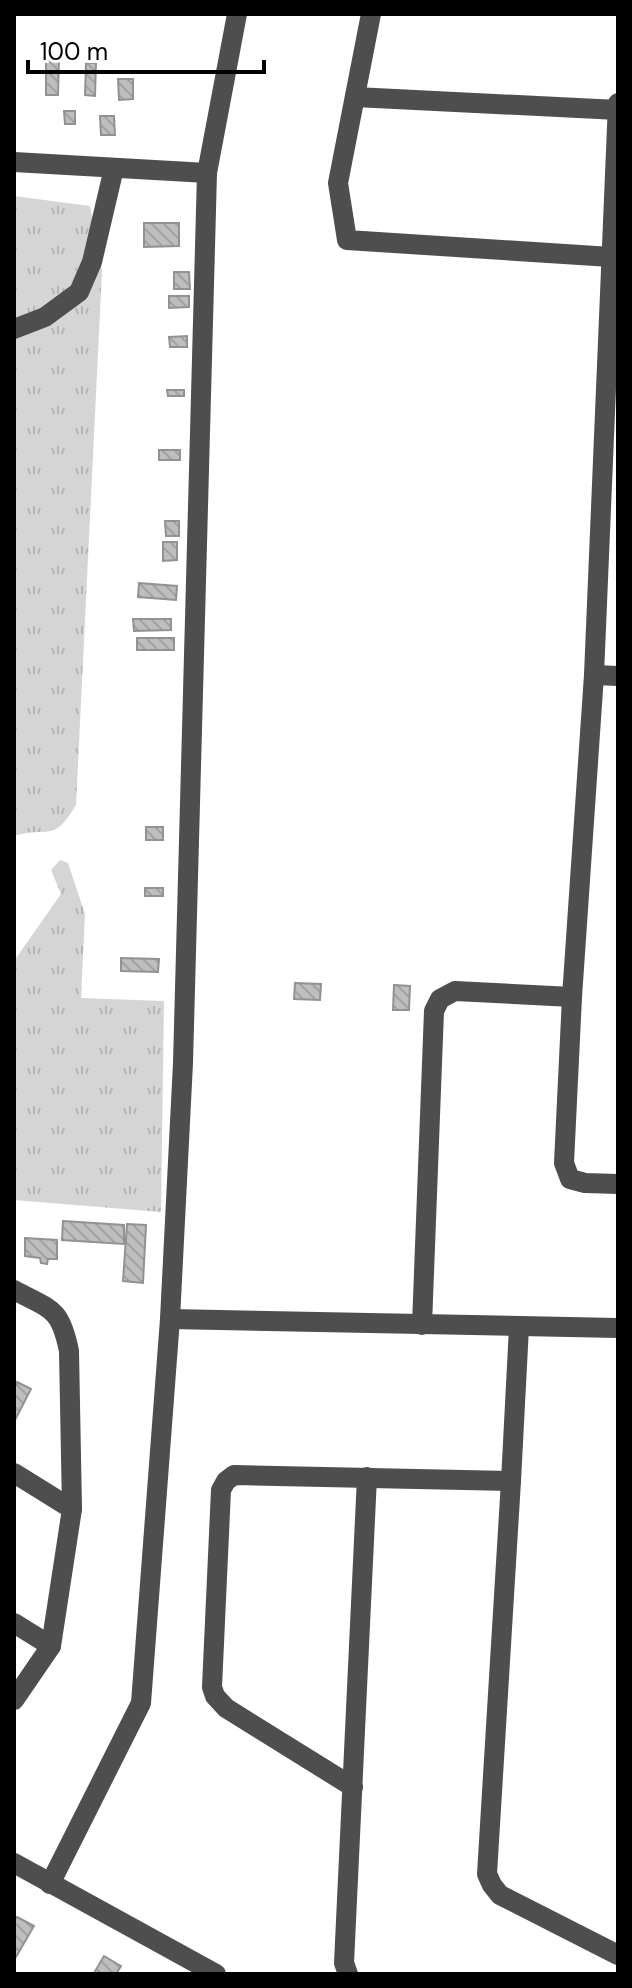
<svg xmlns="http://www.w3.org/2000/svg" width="632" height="1988" viewBox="0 0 632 1988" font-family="'DM Sans',sans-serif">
<defs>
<pattern id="grass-tufts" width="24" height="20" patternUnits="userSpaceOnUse" patternTransform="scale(2)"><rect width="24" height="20" fill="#d5d5d5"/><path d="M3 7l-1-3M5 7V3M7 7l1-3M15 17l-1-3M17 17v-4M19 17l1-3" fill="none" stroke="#b5b5b5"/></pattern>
<pattern id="building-back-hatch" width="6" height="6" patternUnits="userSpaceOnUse" patternTransform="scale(2)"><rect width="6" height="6" fill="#bebebe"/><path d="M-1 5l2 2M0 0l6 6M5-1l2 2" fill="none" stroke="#a2a2a2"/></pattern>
</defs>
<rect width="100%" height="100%" fill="#fff"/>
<g fill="url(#grass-tufts)">
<path d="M14,196l76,10 12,65 -26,534c-24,40 -27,20 -62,31z"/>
<path d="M60,860l8,3 17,51 -4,84 83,3 -3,211 -147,-12v-239l47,-67 -10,-24z"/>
</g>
<g fill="url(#building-back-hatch)" stroke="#929292" stroke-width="2">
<path d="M46,57h13l-1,38h-12z"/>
<path d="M86,63h10l-1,33 -10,-1z"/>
<path d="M118,79h15v20l-14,1z"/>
<path d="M64,111h11v13h-10z"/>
<path d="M100,116h14l1,19h-14z"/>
<path d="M144,223h35v23l-35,1z"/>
<path d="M174,272h15l1,17h-16z"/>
<path d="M169,296h20v11l-20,1z"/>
<path d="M187,336v11h-17l-1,-10z"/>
<path d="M167,390h17v6h-16z"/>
<rect x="159" y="450" width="21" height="10"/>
<path d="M165,521h14v15h-13z"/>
<path d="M163,542h14v18l-14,1z"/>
<path d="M139,583l38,3 -1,14 -38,-3z"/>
<path d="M133,619h38v11l-37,1z"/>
<rect x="137" y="638" width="37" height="12"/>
<rect x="146" y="827" width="17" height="13"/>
<rect x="145" y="888" width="18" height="8"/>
<path d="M121,958l38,1 -1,13 -37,-1z"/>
<path d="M295,983l26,1 -1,16 -26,-1z"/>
<path d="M394,985l16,1 -1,24h-16z"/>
<path d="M63,1221l61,4v19l-62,-4z"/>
<path d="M127,1224l19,1 -3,58 -20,-2z"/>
<path d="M25,1238l32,2v19h-9l-1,5 -6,-1 -1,-5 -15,-2z"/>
<path d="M17,1382l14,7 -16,31 -1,-31z"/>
<path d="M17,1917l17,9 -18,31 -2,-1v-35z"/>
<path d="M104,1956l17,10 -5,8 -22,-1z"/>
</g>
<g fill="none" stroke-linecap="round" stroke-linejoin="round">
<g stroke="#4e4e4e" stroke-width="20">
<path d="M371,14l-33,169 9,57 264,17"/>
<path d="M355,97l263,13"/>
<path d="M618,103l-24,572 -22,322 -8,166 6,16 15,4 33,1"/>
<path d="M14,162l193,11"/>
<path d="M14,329l31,-12 34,-25 13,-30 22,-94"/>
<path d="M594,675l24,1"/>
<path d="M14,1290c37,20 46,17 55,61l3,158 -21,137 -37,54"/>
<path d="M170,1319l448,9"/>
<path d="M422,1325l12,-314 6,-12 15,-8 117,6"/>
<path d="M519,1327l-8,154 -24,393 5,11 8,10 118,60"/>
<path d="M14,1473l58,36"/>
<path d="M14,1623l37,23"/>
<path d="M353,1787l-127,-79 -11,-12 -3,-9 9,-197 5,-9 8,-6 277,6"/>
<path d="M14,1863l202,111"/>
<path d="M50,1884l91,-181 29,-384 13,-256 24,-890 30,-159"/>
<path d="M348,1974l-4,-11 23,-486"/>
</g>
</g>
<rect width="632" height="1988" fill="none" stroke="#000000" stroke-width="32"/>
<path d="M28 60v12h236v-12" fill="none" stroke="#000000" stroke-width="4"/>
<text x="40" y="60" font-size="24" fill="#000000" stroke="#ffffff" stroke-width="6" paint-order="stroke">100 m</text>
</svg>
